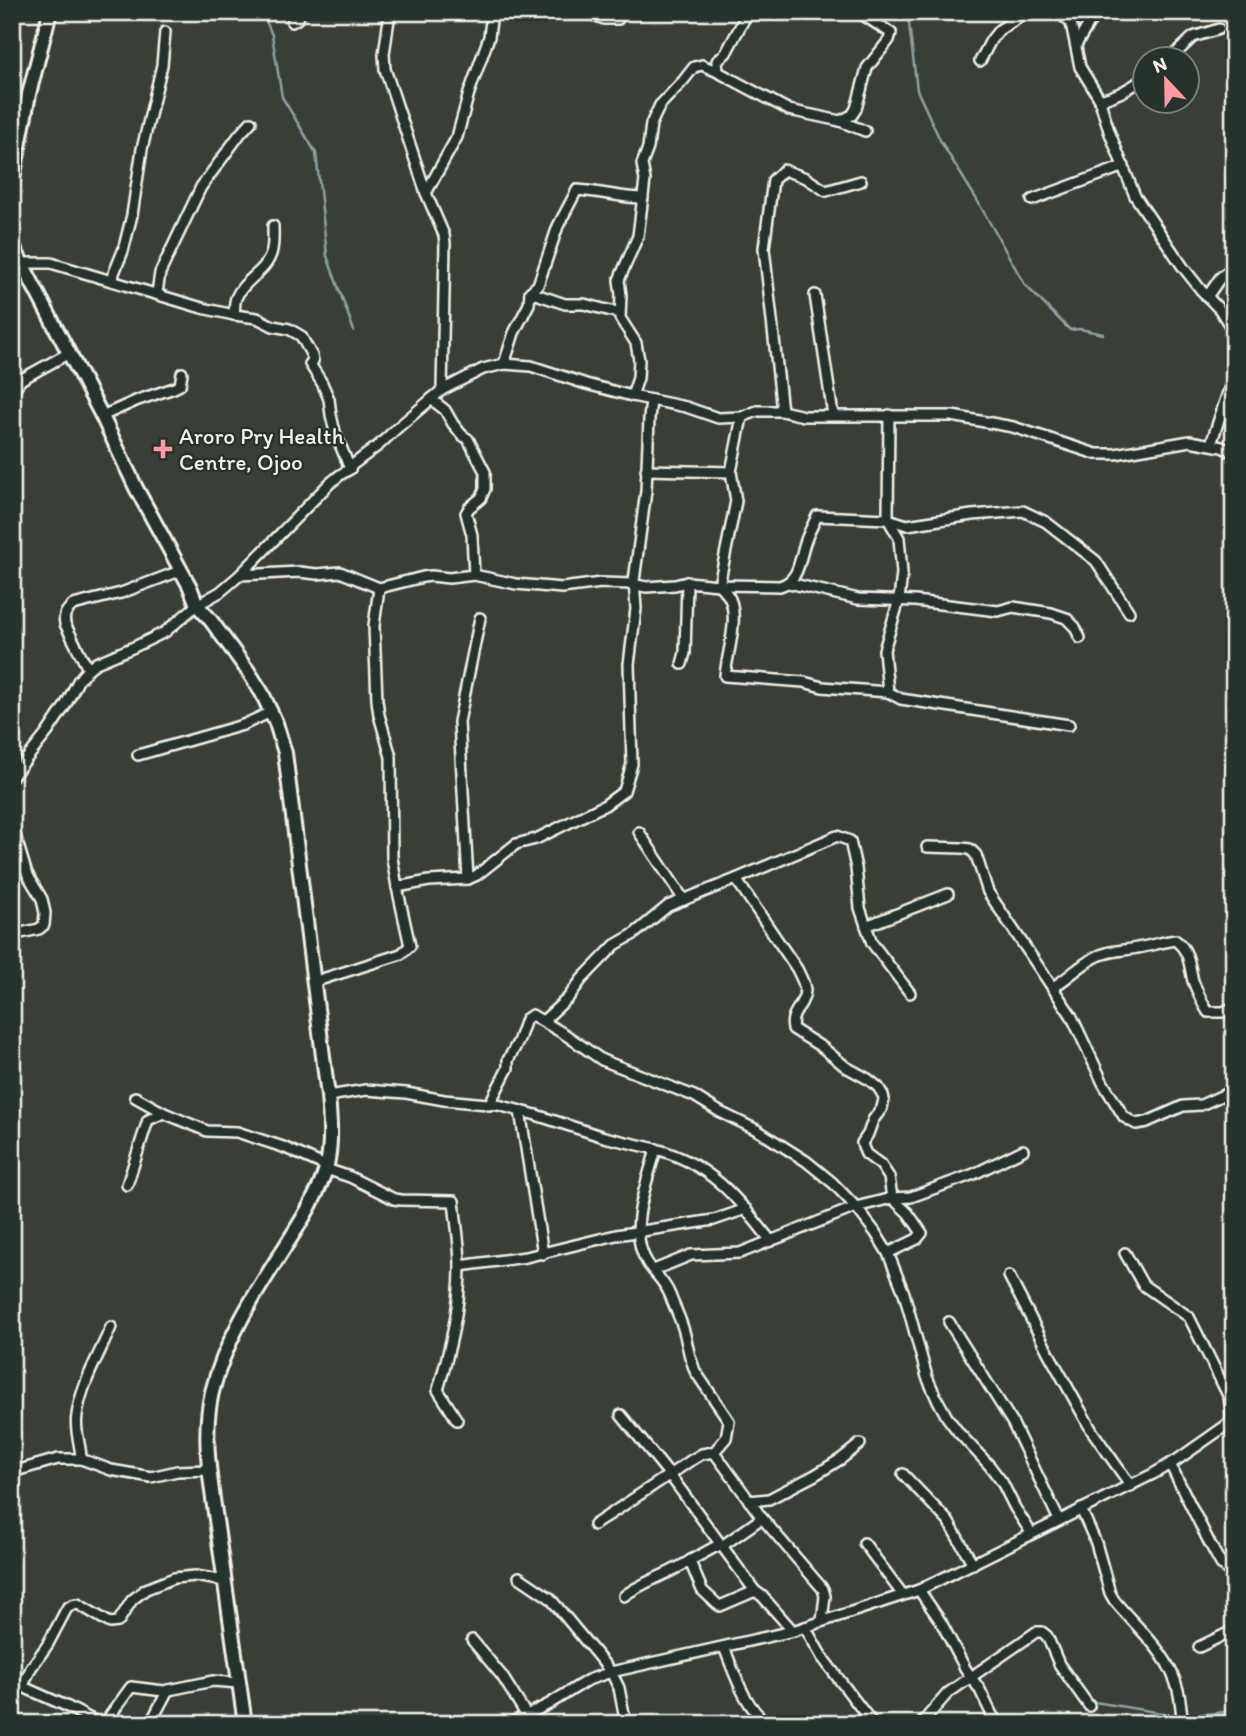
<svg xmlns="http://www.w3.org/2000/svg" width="1246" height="1736" viewBox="0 0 1246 1736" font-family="Itim,sans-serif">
<rect width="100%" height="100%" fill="#393f37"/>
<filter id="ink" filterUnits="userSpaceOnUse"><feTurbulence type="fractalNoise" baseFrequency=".0143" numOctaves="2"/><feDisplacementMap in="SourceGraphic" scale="14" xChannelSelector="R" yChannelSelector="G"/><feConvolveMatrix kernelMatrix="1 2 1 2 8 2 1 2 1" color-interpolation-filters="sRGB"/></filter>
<g filter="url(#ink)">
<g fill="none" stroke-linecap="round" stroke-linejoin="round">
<g stroke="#8ea1a1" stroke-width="2.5">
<path d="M262,12l10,23 10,62 34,56 11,103 27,75"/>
<path d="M905,12l4,12 8,66 24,52 36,58 48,85 45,45 10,-1 23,5"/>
<path d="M1089,1701l90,15"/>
<path d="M1185,1716l49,-5"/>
</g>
<defs>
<g id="minor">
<path d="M390,12l-6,42 1,15 41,124 18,42 1,8 -3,147"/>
<path d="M584,12l20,7h14l4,-7"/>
<path d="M1058,12l13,11"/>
<path d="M1070,12l1,11 9,44 19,31 10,33 26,65 48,71 18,23 19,20 14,22"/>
<path d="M292,22l5,-3 4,-7"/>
<path d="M1076,45l20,-33"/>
<path d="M1169,60l24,-23 26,-8"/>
<path d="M980,61l11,-21 8,-10 28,-18"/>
<path d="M718,72l71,38 51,11 25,10"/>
<path d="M1100,100c17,-4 31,-12 44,-22"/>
<path d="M840,121l12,-6 4,-6 11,-41 22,-28 2,-7 -28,-18 -8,-3"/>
<path d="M426,193l31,-56 12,-44 20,-56 3,-25"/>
<path d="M1032,200l92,-34"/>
<path d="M22,263h29l151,45 32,7 23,3 16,8 16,3 12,7 11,20 1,5 -3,3 12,19 7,16 2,16 4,17 15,37"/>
<path d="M113,281l1,-8 9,-22 9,-36 10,-66 20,-84 3,-33"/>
<path d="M530,292l35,12h19l35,9"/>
<path d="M157,293l3,-20 41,-86 39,-53 11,-12"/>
<path d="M815,295l18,120"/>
<path d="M1207,297l13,-19 14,-12"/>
<path d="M234,315c1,-5 0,-12 2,-17 7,-18 29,-25 35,-44 3,-9 2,-18 2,-28"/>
<path d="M504,364l10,-31 15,-29 1,-12 8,-7 20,-59 19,-36c22,1 43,8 66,8"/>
<path d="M632,396l6,-18 1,-18 -3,-17 -16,-25 1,-23 -2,-15 19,-44 7,-56 -3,-16 6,-16 3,-24 9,-19 23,-24 11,-14 8,-2 16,7 -1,-11 9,-8 22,-41"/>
<path d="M12,397l3,-10 7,-8 47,-26"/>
<path d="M431,399l14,11 8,14 9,11 6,4 17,33v17l-4,9 -12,10 -3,5 6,22 2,40"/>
<path d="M782,411l-18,-163 9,-68 11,-10 22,8 20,13 35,-10"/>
<path d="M889,415l-1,104 11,19 3,35 -3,27 -15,50 4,42 13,7 168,26"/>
<path d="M102,416l36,-16 36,-12 6,-3 2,-12"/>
<path d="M742,417l-11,55 5,29 -17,84c4,4 9,9 11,14 9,21 -3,55 -5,77l79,6 18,5 66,5"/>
<path d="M1211,444l23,-70"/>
<path d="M646,470l85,2"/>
<path d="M240,575l59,-3 18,2 23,-2 39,16 44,-11 8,-1 18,2 25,-3 42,9 46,4 39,-5 31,1 14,3 29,-2 12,-3 32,3 61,1c20,-6 19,-26 25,-43 3,-10 8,-18 12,-27l71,3 19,6 65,-10 51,-4 23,11 50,39 33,51"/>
<path d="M789,583l69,16 57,2 83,10 15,-4 38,6 15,5 9,9 5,11"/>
<path d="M682,664l3,-11 2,-71"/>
<path d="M88,669l-23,-45c-2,-9 1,-13 8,-19l48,-12 56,-21 1,-5"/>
<path d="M138,755l105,-30 28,-13"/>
<path d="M12,777l35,-44 18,-27 13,-25 10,-12 8,-6 38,-16 31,-15 32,-27 23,-13 20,-17 89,-91 11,-9 10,-6 1,-3 28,-21 17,-16 46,-39 41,-21 21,-5 27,2 55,18 46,12 54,11 32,11 24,-1 15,-6h25l22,5h148l61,11 83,27h19l75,-13 32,6 12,6"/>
<path d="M12,825l14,46 4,8 12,20 3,14 -1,12 -5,4 -27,6"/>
<path d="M639,832l45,68"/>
<path d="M927,847l35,1 8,1 6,6 12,37 83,123 32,68 21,34 12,7 11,-2 36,-16 18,-1 33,-15"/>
<path d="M468,879l9,-4 39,-31 20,-5 69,-34 19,-14 8,-27 -3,-100 7,-55 -2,-28 12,-90 3,-72 2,-19"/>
<path d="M736,879l61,90c3,7 8,14 8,22 -1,16 -16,21 -12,38l30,19 23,19 22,12 10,8 5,8 1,4 -2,9 -9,12 -5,14 -6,9 1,4 3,7 15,11 8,12 3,21 16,15 14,20 -5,6 -29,14"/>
<path d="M397,887l32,-6 39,-2 -9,-157 21,-104"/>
<path d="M866,926l82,-32"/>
<path d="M313,982l88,-28 9,-8 -13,-59 -5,-29 -1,-101 -12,-42 -2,-15 -3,-74 5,-38"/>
<path d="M1053,987c14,-8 26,-21 41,-29 14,-8 28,-7 43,-10 13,-2 25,-6 38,-8 15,11 14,25 18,41 4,10 9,22 15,31h15l11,-5"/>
<path d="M543,1021l25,-23 14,-19 33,-34 19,-11 34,-28 68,-27 101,-43 13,5 6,27 4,40 12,35 38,50"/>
<path d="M328,1096l38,-6 40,3 38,7 54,5 38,10 68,22 52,12c-9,35 -30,81 -8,115 7,10 17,18 22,31 5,14 14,30 16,45 2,11 5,21 9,31l34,50 -3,17 -12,14 48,66 61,71 2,7 -3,25"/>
<path d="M135,1097l29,16 43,18 30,1 46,15 43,19"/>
<path d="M489,1105l19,-37v-8l10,-18 8,-23 6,-4 34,20 36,25 92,36 26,16 37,18 49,31 27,22 23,24 19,25 13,21 16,40 23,84 9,20 11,20 12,16 30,32 13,17 13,26 17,26"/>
<path d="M520,1111l23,143"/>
<path d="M656,1149c55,15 81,49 115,92"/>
<path d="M326,1169l24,8 44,22 7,1 53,1c2,22 6,44 6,66 0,42 -10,82 -22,123l19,30"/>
<path d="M127,1185l21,-65 16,-7"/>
<path d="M1125,1253l18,32 46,32 40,80 3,24"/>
<path d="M460,1266l66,-9 90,-22 98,-15 32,-11"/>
<path d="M654,1270l37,-15 49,-2 116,-46 36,-9 19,-1 63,-23 49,-24"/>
<path d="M1009,1276l39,76 44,79 39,55"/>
<path d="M949,1322l63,100 47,98"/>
<path d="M621,1415l48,59 86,117"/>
<path d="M81,1459c0,-15 -7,-28 -4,-44 4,-30 22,-60 34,-88"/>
<path d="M1170,1464l40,80 11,20 13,12"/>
<path d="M12,1472l46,-13h23l30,11 40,7 26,-6 33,-1"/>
<path d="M903,1474l45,47 25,43"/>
<path d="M749,1501l20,-2 46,-24 26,-16 19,-15"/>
<path d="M1081,1509l15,34 14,50 4,7c24,30 54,51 64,90 3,11 3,23 5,34"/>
<path d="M762,1518l-40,28 -7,1 -24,13v4l11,26 15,14 3,2 35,-15 7,5 31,35"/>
<path d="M594,1525l96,-64 12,-7 12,-2"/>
<path d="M864,1543l39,52"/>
<path d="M519,1577l31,21 61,74 8,16 7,36"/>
<path d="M919,1590l22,32 24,46 15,22 12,25 7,9"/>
<path d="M624,1596c20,-15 46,-22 67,-36"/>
<path d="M805,1627l17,30 51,67"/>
<path d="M472,1640l30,36 25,40"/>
<path d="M724,1647c10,25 21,62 45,77"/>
<path d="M1199,1647l35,-17"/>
<path d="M12,1682l54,24 34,18"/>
<path d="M22,1688l9,-20 17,-24 19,-36 5,-3 6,-1 32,19 8,-1 14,-22 14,-11 28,-11 21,-2 30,5"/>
<path d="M104,1724l27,-37 33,4 49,-10 26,2"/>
<path d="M150,1724l18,-34"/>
<path d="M509,1724l40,-20 39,-24 23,-8 182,-41 126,-41 234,-116 24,-14 57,-40"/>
<path d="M921,1724l27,-31 88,-61h6l5,4 12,28 30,42"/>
</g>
<g id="major">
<path d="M12,184l17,-90 21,-82"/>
<path d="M12,242l4,10 86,164 34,72 54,99 7,18 12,13 39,53 14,22 14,30 9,30 43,343c2,23 4,46 -1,69 -8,30 -27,58 -44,85 -28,44 -58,90 -71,142 -11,46 0,96 6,142 9,63 18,127 27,190"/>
</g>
</defs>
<use href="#minor" stroke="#f4f1e8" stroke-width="14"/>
<use href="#major" stroke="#f4f1e8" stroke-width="18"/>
<use href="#minor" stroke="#26332d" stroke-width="9"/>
<use href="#major" stroke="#26332d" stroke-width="12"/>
</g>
</g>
<path fill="#ff9aa2" stroke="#26332d" stroke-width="2.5" d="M159.5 438.5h7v7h7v7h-7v7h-7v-7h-7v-7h7z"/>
<g text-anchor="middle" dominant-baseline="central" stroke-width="5" stroke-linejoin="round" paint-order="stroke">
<g font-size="23" fill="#f4f1e8" stroke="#26332d" text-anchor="start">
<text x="179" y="436">Aroro Pry Health<tspan x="179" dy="26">Centre, Ojoo</tspan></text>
</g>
</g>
<rect width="1246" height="1736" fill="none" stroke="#26332d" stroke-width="42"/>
<rect x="21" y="21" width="1204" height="1694" fill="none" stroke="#f4f1e8" stroke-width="2.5" filter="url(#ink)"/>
<g transform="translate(1166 80) rotate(338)"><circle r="33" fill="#26332d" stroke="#787f78" stroke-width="2"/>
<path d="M0-5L12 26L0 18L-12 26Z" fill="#ff9aa2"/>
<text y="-10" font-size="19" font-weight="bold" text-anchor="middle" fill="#f4f1e8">N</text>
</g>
</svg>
